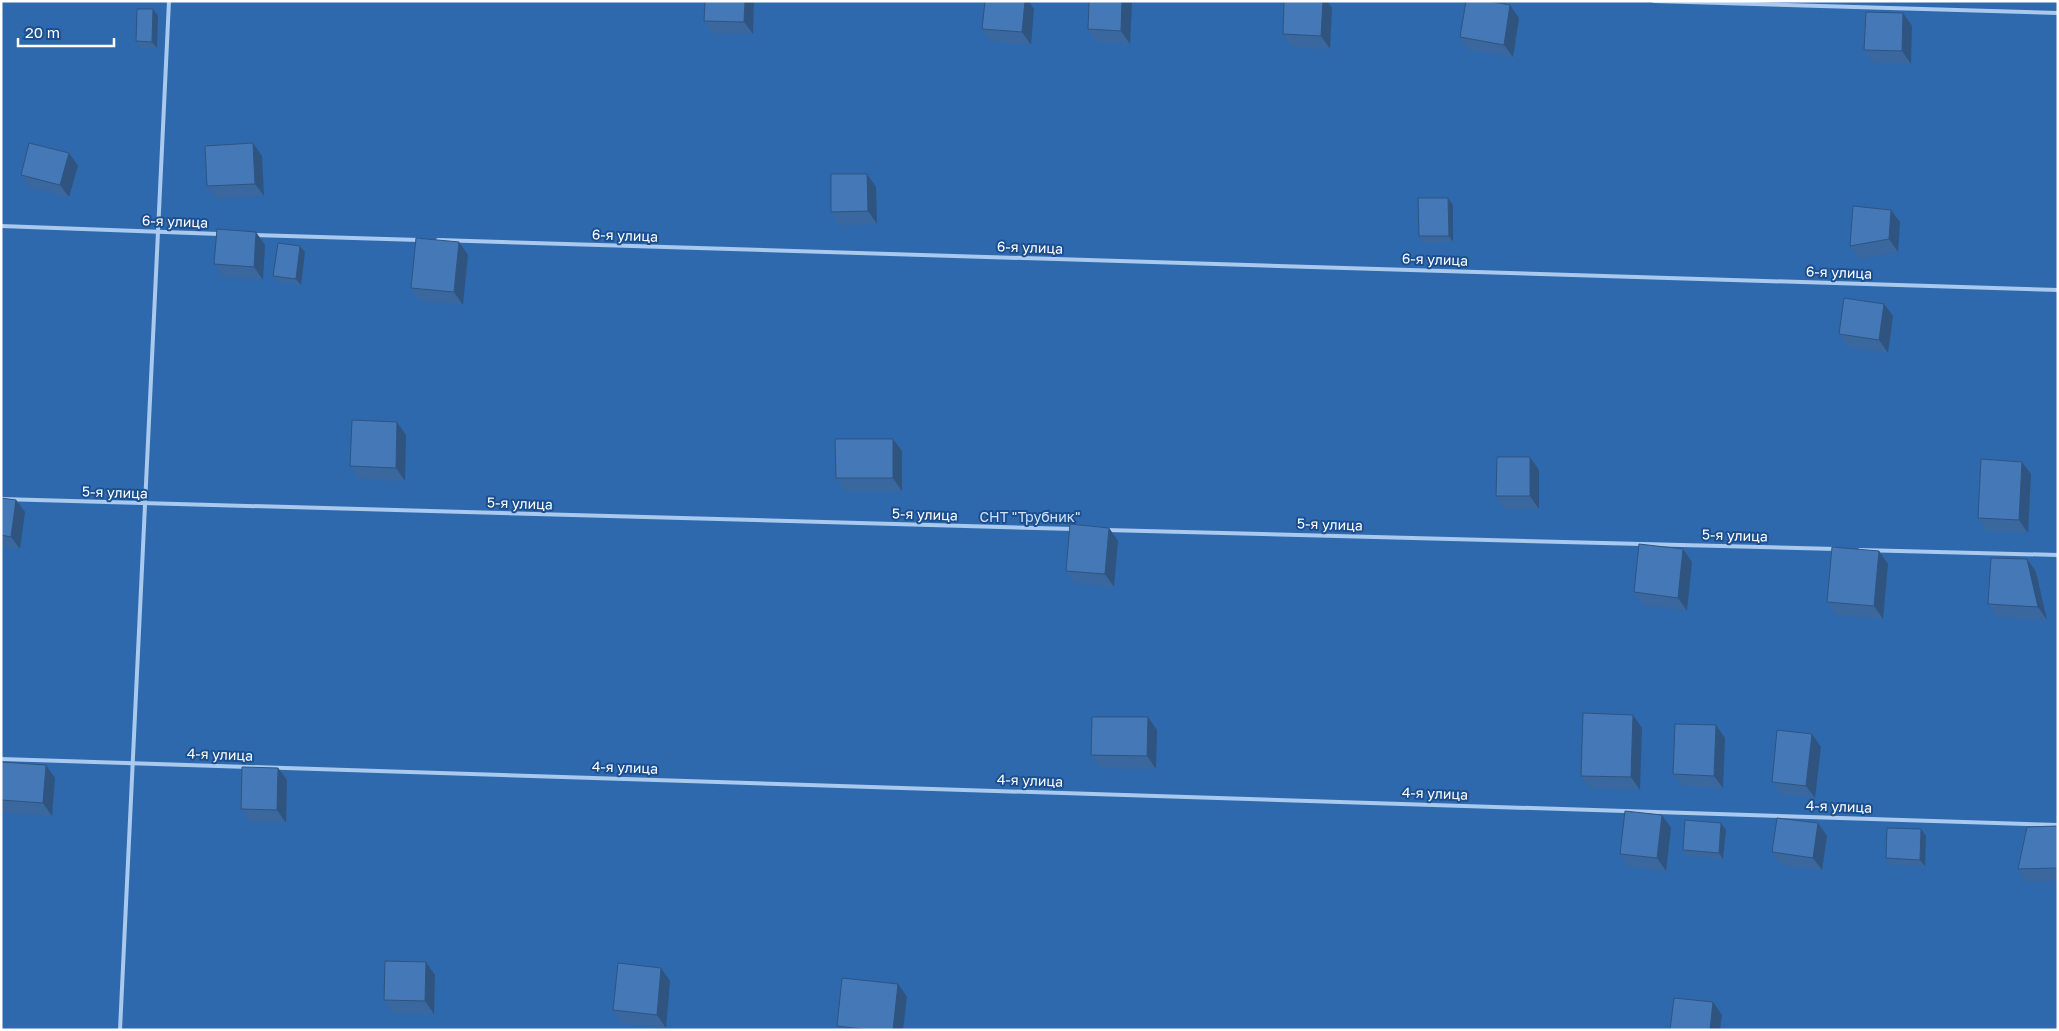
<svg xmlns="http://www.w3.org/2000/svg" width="2059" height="1031" viewBox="0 0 2059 1031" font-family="'Golos Text',sans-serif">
<rect width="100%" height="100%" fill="#1b4f8f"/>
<rect fill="#2e69ad" x="1" y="1" width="2057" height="1029"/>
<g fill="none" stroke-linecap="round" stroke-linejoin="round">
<g stroke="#a9c9ee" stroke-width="4">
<path d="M1654,1l404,12"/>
<path d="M1,226l218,8"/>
<path d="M253,235l166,5"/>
<path d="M438,240l1620,50"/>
<path d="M1,499l1073,30"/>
<path d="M1106,530l730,19"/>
<path d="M1860,550l198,5"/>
<path d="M1,759l2057,66"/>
<path d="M120,1030l49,-1029"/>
</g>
</g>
<g fill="#3a679d">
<path d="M754,1l-1,33 -40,-1 -9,-12z"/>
<path d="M1089,1h42l1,2 -2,41 -33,-2 -9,-13z"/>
<path d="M1284,1h43l5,7 -2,41 -38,-2 -9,-13z"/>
<path d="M1510,5l9,13 -6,39 -44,-7 -9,-13z"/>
<path d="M1034,9l-3,36 -40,-4 -9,-12z"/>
<path d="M1903,13l9,13 -1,38 -38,-1 -9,-13z"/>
<path d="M158,16l-1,32h-17l-4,-7z"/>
<path d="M262,156l2,40 -48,3 -9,-13z"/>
<path d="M78,166l-9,31 -39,-9 -9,-13z"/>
<path d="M876,187l1,37 -37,1 -9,-13z"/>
<path d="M1453,205v37l-29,1 -5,-7z"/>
<path d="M1900,222l-2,30 -39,7 -9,-13z"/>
<path d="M265,245l-2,35 -40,-3 -9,-13z"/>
<path d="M305,252l-4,33 -23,-3 -5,-6z"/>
<path d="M468,255l-5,50 -43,-4 -9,-13z"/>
<path d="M1884,304l9,12 -5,37 -40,-6 -9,-13z"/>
<path d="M406,435l-1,46 -46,-2 -9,-13z"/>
<path d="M893,439l9,12v40h-57l-9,-13z"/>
<path d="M1539,470v39h-34l-9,-13z"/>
<path d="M2031,474l-3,59 -41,-2 -9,-13z"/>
<path d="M1,498l15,2 9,12 -5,37 -19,-2z"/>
<path d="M1109,528l9,13 -4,46 -39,-4 -9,-12z"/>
<path d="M1683,549l9,13 -5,49 -44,-6 -9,-13z"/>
<path d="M1879,551l9,13 -5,55 -47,-4 -9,-13z"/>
<path d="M2027,559l9,13 11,48 -50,-3 -9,-13z"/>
<path d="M1642,728l-2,62 -50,-2 -9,-12z"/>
<path d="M1157,730l-1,39 -56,-1 -9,-13z"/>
<path d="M1725,738l-2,50 -41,-2 -9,-12z"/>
<path d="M1821,747l-6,51 -34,-4 -9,-12z"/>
<path d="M1,762l45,3 9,13 -3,38 -51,-4z"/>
<path d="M278,768l9,12 -1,43 -36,-1 -9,-13z"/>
<path d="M1721,823l5,7 -3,29 -36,-3 -4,-6z"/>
<path d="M2058,826v55l-31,1 -9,-13z"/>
<path d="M1671,828l-5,43 -37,-4 -9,-13z"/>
<path d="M1827,836l-5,34 -41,-5 -9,-13z"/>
<path d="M1926,836l-1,30 -35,-1 -4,-7z"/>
<path d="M426,962l9,13 -1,39 -41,-1 -9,-13z"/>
<path d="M661,968l9,13 -4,47 -44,-5 -9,-13z"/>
<path d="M907,997l-4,33h-63l-3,-4z"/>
</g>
<g fill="#305480">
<path d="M745,1h9l-1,33 -9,-12z"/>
<path d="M1025,1h4l5,8 -3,36 -9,-13z"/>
<path d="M1122,1h9l1,2 -2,41 -9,-13z"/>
<path d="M1323,1h4l5,7 -2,41 -9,-13z"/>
<path d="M1510,5l9,13 -6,39 -9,-12z"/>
<path d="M153,9l5,7 -1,32 -5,-6z"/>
<path d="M1903,13l9,13 -1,38 -9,-13z"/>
<path d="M253,143l9,13 2,40 -9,-12z"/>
<path d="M69,153l9,13 -9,31 -9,-12z"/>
<path d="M867,174l9,13 1,37 -9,-13z"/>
<path d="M1448,198l5,7v37l-4,-6z"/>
<path d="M1891,210l9,12 -2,30 -9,-13z"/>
<path d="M256,232l9,13 -2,35 -9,-13z"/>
<path d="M459,242l9,13 -5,50 -9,-13z"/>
<path d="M300,246l5,6 -4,33 -5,-6z"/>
<path d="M1884,304l9,12 -5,37 -9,-13z"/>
<path d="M397,422l9,13 -1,46 -9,-13z"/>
<path d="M893,439l9,12v40l-9,-13z"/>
<path d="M1530,457l9,13v39l-9,-13z"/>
<path d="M2022,462l9,12 -3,59 -9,-13z"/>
<path d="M16,500l9,12 -5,37 -9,-12z"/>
<path d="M1109,528l9,13 -4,46 -9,-13z"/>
<path d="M1683,549l9,13 -5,49 -9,-13z"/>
<path d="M1879,551l9,13 -5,55 -9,-13z"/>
<path d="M2027,559l9,13 11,48 -9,-13z"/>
<path d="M1633,715l9,13 -2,62 -9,-13z"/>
<path d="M1148,717l9,13 -1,39 -9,-13z"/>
<path d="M1716,725l9,13 -2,50 -9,-12z"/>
<path d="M1812,734l9,13 -6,51 -9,-12z"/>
<path d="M46,765l9,13 -3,38 -9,-13z"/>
<path d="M278,768l9,12 -1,43 -9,-13z"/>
<path d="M1662,815l9,13 -5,43 -9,-13z"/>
<path d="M1721,823l5,7 -3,29 -4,-6z"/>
<path d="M1818,823l9,13 -5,34 -9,-12z"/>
<path d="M1921,829l5,7 -1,30 -5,-6z"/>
<path d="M426,962l9,13 -1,39 -9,-13z"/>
<path d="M661,968l9,13 -4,47 -9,-13z"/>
<path d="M898,984l9,13 -4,33h-10z"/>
<path d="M1713,1002l9,13 -2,15h-10z"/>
</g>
<g fill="#4478b7" stroke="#305480">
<path d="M705,1h40l-1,21 -40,-1z"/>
<path d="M985,1h40l-3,31 -40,-3z"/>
<path d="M1089,1h33l-1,30 -33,-2z"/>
<path d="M1284,1h39l-2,35 -38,-2z"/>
<path d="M1466,1h22l22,4 -6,40 -44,-8z"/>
<path d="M137,9h16l-1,33 -16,-1z"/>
<path d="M1866,12l37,1 -1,38 -38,-1z"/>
<path d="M29,143l40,10 -9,32 -39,-10z"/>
<path d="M253,143l2,41 -48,2 -2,-40z"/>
<path d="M831,174h36l1,37 -37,1z"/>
<path d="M1418,198h30l1,38h-30z"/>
<path d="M1853,206l38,4 -2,29 -39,7z"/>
<path d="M217,229l39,3 -2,35 -40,-3z"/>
<path d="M416,238l43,4 -5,50 -43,-4z"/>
<path d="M278,243l22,3 -4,33 -23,-3z"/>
<path d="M1844,298l40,6 -5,36 -40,-6z"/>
<path d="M352,420l45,2 -1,46 -46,-2z"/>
<path d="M835,439h58v39h-57z"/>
<path d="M1497,457h33v39h-34z"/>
<path d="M1981,459l41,3 -3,58 -41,-2z"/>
<path d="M1,498l15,2 -5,37 -10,-2z"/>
<path d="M1070,524l39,4 -4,46 -39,-3z"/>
<path d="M1639,544l44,5 -5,49 -44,-6z"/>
<path d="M1832,547l47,4 -5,55 -47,-4z"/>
<path d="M1991,558l36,1 11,48 -50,-3z"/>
<path d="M1583,713l50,2 -2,62 -50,-1z"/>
<path d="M1092,717h56l-1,39 -56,-1z"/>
<path d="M1675,724l41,1 -2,51 -41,-2z"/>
<path d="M1777,730l35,4 -6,52 -34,-4z"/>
<path d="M1,762l45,3 -3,38 -42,-3z"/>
<path d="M242,767l36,1 -1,42 -36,-1z"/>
<path d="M1625,811l37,4 -5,43 -37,-4z"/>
<path d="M1777,818l41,5 -5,35 -41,-6z"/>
<path d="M1685,820l36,3 -2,30 -36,-3z"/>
<path d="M2058,826v42l-40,1 9,-42z"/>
<path d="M1887,828l34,1 -1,31 -34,-2z"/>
<path d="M385,961l41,1 -1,39 -41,-1z"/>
<path d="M618,963l43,5 -4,47 -44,-5z"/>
<path d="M842,978l56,6 -5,46h-22l-34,-4z"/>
<path d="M1674,998l39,4 -3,28h-40z"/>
</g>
<g text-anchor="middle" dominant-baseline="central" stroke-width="4" stroke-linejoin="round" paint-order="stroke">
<g font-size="14" fill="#fff" stroke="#1b4f8f">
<text transform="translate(175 221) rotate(2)">6-я улица</text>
<text transform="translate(625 235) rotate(2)">6-я улица</text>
<text transform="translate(1030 247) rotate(2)">6-я улица</text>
<text transform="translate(1435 259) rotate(2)">6-я улица</text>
<text transform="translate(1839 272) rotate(2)">6-я улица</text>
<text transform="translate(115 492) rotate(2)">5-я улица</text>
<text transform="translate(520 503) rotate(2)">5-я улица</text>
<text transform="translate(925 514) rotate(2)">5-я улица</text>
<text transform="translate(1330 524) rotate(2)">5-я улица</text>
<text transform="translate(1735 535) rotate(2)">5-я улица</text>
<text transform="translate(220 754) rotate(2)">4-я улица</text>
<text transform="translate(625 767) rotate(2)">4-я улица</text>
<text transform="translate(1030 780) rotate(2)">4-я улица</text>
<text transform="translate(1435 793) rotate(2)">4-я улица</text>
<text transform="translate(1839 806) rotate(2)">4-я улица</text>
</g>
<g font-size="14" fill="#cfe3fa" stroke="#1b4f8f">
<text x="1030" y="516">СНТ "Трубник"</text>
</g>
</g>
<rect width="2059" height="1031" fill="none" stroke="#ffffff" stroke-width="5"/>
<path d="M18 38v8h96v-8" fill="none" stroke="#ffffff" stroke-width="2.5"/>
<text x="25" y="38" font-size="15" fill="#ffffff" stroke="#1b4f8f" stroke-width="4" paint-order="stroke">20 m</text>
</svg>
